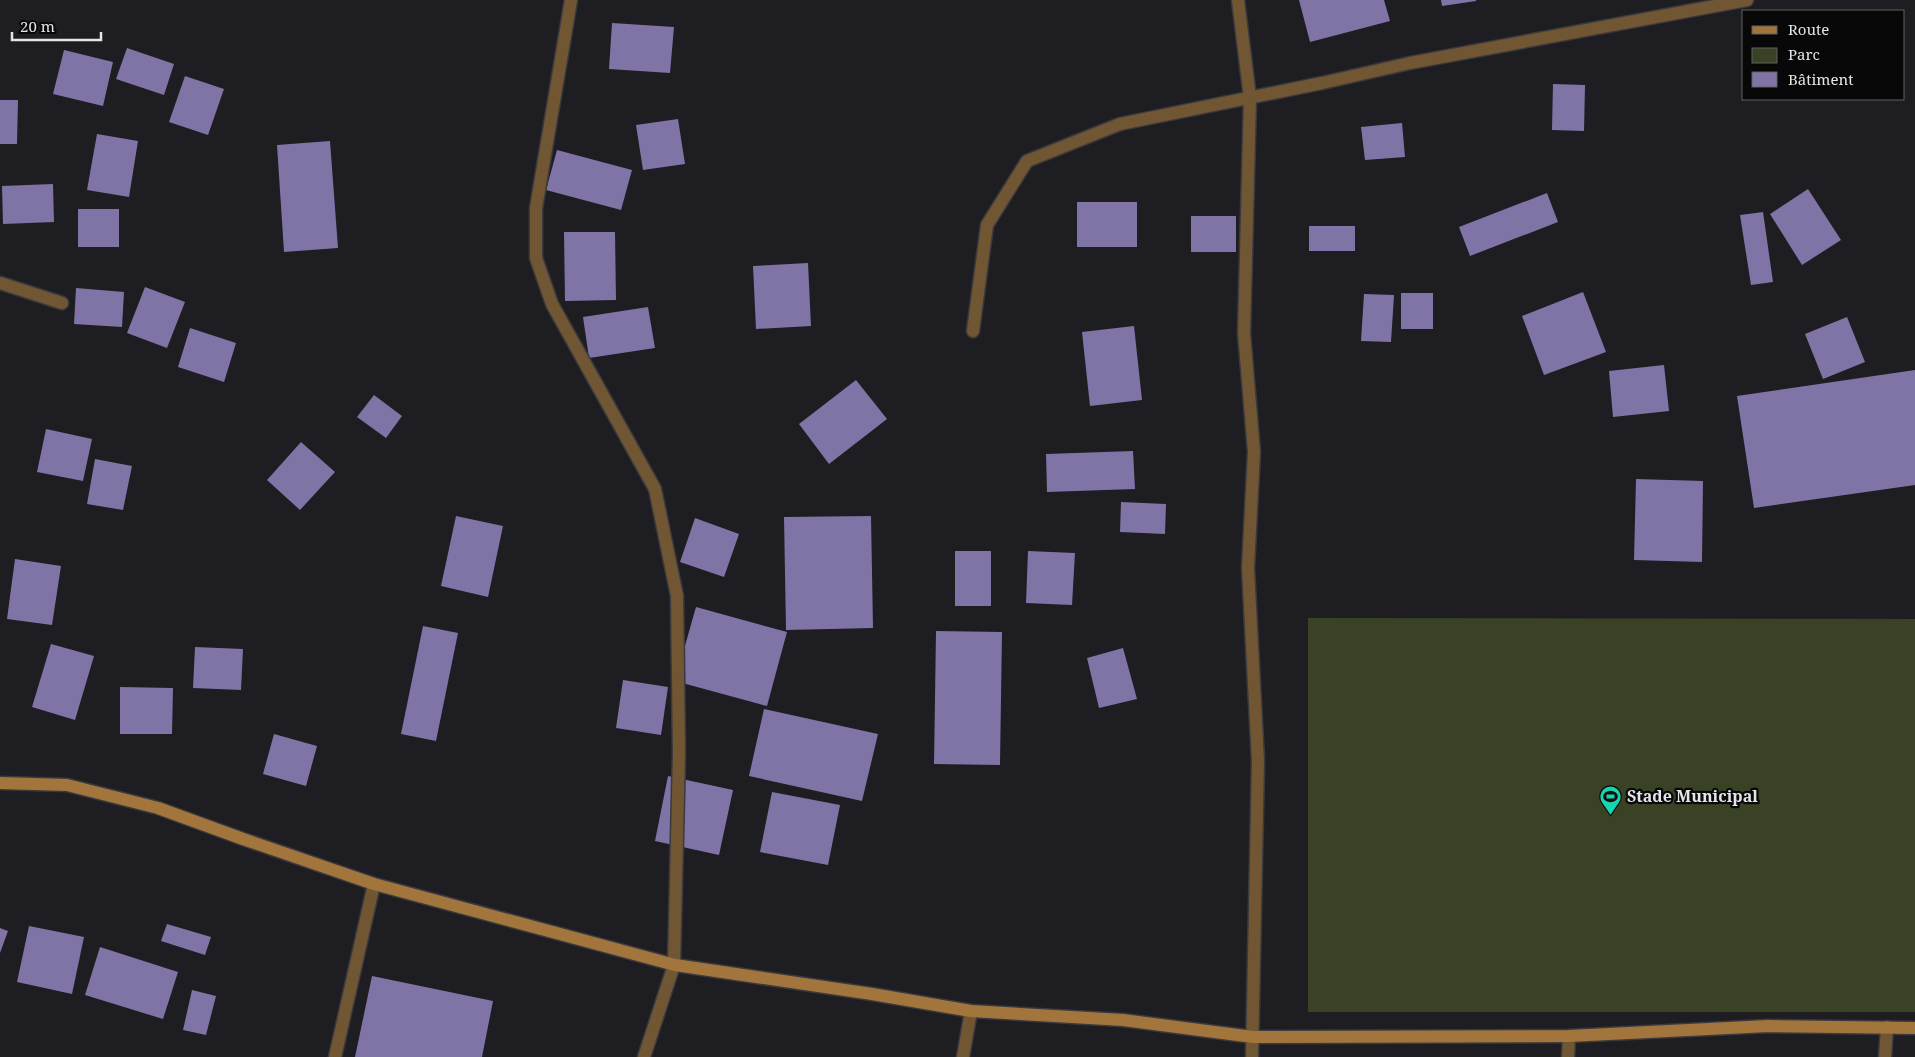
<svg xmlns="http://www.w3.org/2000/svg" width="1915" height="1057" viewBox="0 0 1915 1057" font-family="'Noto Serif',serif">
<rect width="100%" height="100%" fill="#1e1d21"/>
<path fill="#3a4226" d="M1308,618l607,1v393h-607z"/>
<g fill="#8074a6">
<path d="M1299,0h85l6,21 -80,21z"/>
<path d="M1441,0h35v1l-34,5z"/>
<path d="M612,23l62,4 -4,46 -61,-4z"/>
<path d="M127,48l47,16 -10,31 -48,-16z"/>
<path d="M64,50l49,12 -10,44 -50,-12z"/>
<path d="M185,76l39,13 -16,46 -39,-13z"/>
<path d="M1553,84l32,1 -1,46 -32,-1z"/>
<path d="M0,100h18l-1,44h-17z"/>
<path d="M678,119l7,45 -42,6 -7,-45z"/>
<path d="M1402,123l3,34 -40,3 -4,-33z"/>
<path d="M97,134l41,7 -9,56 -42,-7z"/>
<path d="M330,141l8,107 -54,4 -7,-107z"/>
<path d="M557,150l75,20 -11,40 -75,-20z"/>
<path d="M53,184l1,38 -51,2 -1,-38z"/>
<path d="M1808,189l33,51 -39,25 -32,-51z"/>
<path d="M1547,193l11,29 -88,34 -11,-29z"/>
<rect x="1077" y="202" width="60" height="45"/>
<rect x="78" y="209" width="41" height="38"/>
<path d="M1763,212l10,70 -22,3 -11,-70z"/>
<rect x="1191" y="216" width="45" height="36"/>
<rect x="1309" y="226" width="46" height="25"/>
<path d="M564,232h51l1,68 -51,1z"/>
<path d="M808,263l3,63 -55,3 -3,-63z"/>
<path d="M145,287l40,15 -18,46 -40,-15z"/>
<path d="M76,288l48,4 -2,35 -48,-3z"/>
<path d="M1583,292l23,60 -62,23 -22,-59z"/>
<rect x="1401" y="293" width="32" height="36"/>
<path d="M1364,294l30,1 -3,47 -30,-1z"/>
<path d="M648,307l7,41 -66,10 -6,-41z"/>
<path d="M1847,317l18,45 -42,17 -18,-45z"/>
<path d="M1134,326l8,74 -52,6 -8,-74z"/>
<path d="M190,328l46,15 -12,39 -46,-15z"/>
<path d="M1664,365l5,46 -56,6 -4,-46z"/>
<path d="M1915,370v115l-161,23 -17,-112z"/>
<path d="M856,380l31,39 -58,45 -30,-40z"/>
<path d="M374,395l28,21 -16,22 -29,-21z"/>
<path d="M46,429l46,10 -9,42 -46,-9z"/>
<path d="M301,442l34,30 -35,38 -33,-30z"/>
<path d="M1133,451l2,38 -88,3 -1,-38z"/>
<path d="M95,459l37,7 -9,44 -36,-6z"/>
<path d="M1636,479l67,2 -1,81 -68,-2z"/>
<path d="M1121,502l45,2 -1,30 -45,-2z"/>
<path d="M456,516l47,10 -15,71 -47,-11z"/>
<path d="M871,516l2,112 -87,2 -2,-113z"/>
<path d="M695,518l44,16 -15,43 -44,-15z"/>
<rect x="955" y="551" width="36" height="55"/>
<path d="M1028,551l47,2 -3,52 -46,-2z"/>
<path d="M15,559l46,7 -9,59 -45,-6z"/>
<path d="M696,607l91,25 -20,74 -92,-25z"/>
<path d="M423,626l35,7 -22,108 -35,-7z"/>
<path d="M936,631l66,1 -2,133 -66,-1z"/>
<path d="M51,644l43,12 -19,64 -43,-13z"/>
<path d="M195,647l48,2 -2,41 -48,-2z"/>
<path d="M1123,648l14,51 -38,9 -12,-50z"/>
<path d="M623,680l45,7 -7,48 -45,-7z"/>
<path d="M120,687l53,1 -1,46h-52z"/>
<path d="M764,709l114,25 -16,67 -113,-25z"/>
<path d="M274,734l43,12 -11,40 -43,-12z"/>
<path d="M668,776l65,14 -14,65 -64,-14z"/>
<path d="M772,792l68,13 -12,60 -68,-13z"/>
<path d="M167,924l44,13 -6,18 -44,-14z"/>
<path d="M29,926l55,11 -12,57 -55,-12z"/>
<path d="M0,928l8,3 -8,22z"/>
<path d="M100,947l78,25 -15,47 -78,-24z"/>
<path d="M372,976l121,25 -11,56h-127z"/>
<path d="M192,990l24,6 -10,39 -23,-5z"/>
</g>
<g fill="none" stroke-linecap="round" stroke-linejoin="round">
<defs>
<g id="street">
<path d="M571,0l-35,208v50l16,46 103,185 22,107 2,157 -5,212 -30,92"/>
<path d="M1238,0l12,98 -6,235 10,119 -6,116 10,193 -6,296"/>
<path d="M0,283l62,20"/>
<path d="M973,331l14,-106 40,-64 93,-37 202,-41 88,-20 337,-63"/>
<path d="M335,1057l39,-173"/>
<path d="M963,1057l8,-46"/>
<path d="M1568,1057l1,-21"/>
<path d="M1885,1057l2,-30"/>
</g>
<path id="secondary" d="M0,783l67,2 91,23 85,31 131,45 301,81 197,29 99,17 152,9 130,17 316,-1 199,-10 147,2"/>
</defs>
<use href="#street" stroke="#3a393d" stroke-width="15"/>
<use href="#secondary" stroke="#3a393d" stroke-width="15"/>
<use href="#street" stroke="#715633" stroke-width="12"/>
<use href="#secondary" stroke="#a1753b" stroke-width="12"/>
</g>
<defs>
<symbol id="stadium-pin" viewBox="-11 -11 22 30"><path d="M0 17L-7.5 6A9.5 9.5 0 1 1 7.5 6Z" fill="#18d5b2" stroke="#080809"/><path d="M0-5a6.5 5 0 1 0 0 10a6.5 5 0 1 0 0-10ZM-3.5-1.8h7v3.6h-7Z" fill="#111"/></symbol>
</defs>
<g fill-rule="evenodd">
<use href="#stadium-pin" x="1598" y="784" width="25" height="34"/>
</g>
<g text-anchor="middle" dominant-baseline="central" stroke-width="4.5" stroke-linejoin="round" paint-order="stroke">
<g font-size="16" font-weight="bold" fill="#e5e4e7" stroke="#080809" text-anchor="start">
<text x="1627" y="796">Stade Municipal</text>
</g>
</g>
<rect x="1742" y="10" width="162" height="90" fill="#080809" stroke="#606062"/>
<rect x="1752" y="26" width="25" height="8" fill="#a1753b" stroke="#606062"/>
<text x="1788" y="35" font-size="15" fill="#e5e4e7">Route</text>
<rect x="1752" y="48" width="25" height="15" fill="#3a4226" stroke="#606062"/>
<text x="1788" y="60" font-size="15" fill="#e5e4e7">Parc</text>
<rect x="1752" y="72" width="25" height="15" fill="#8074a6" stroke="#606062"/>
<text x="1788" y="85" font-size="15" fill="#e5e4e7">Bâtiment</text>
<path d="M12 32v8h89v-8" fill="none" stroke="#e5e4e7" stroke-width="2.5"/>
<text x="20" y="32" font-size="15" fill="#e5e4e7" stroke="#080809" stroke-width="4" paint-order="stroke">20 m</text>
</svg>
